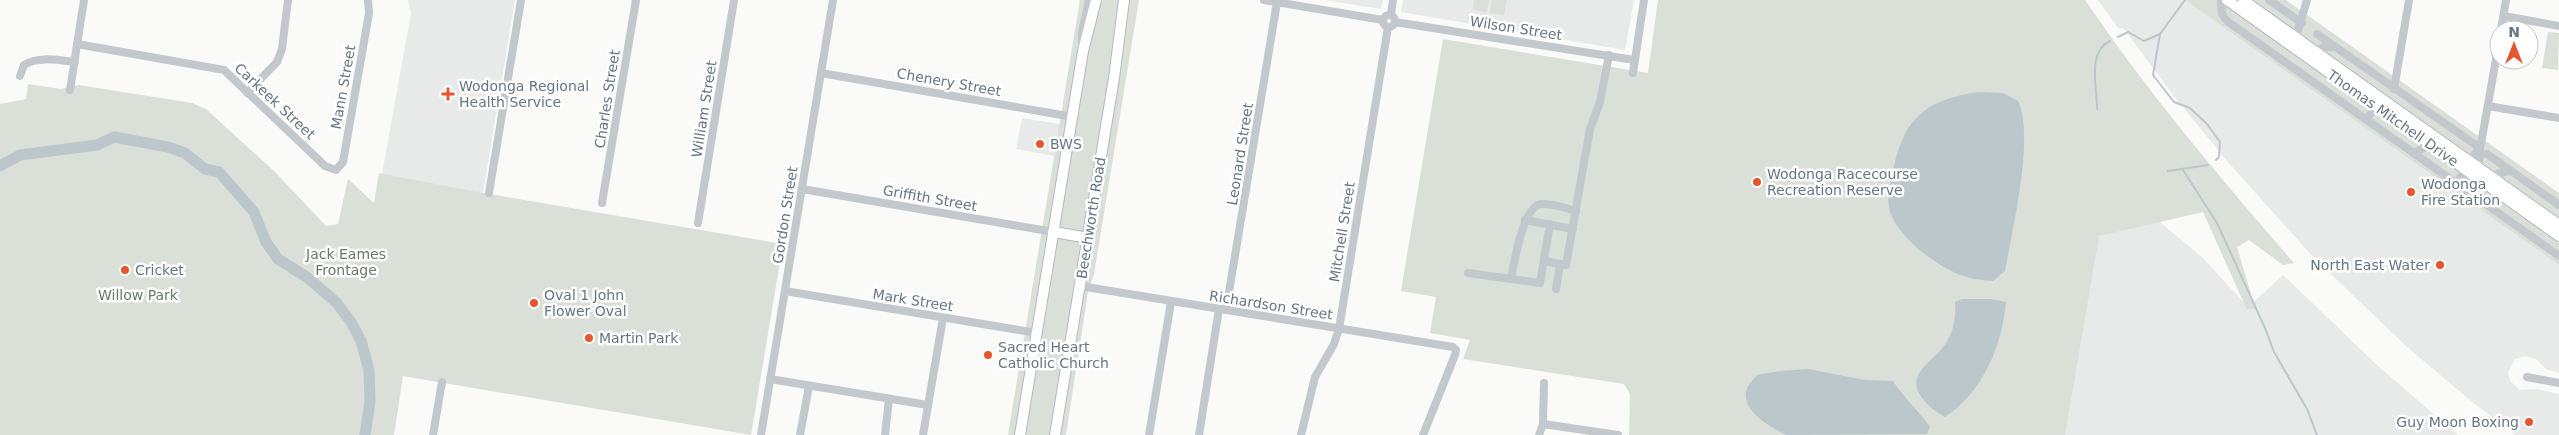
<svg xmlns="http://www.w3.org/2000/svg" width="2559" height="435" viewBox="0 0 2559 435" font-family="'DejaVu Sans',sans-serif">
<rect width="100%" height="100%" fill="#fafaf8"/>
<g fill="#e8e9e9">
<path d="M408,0h107l-32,193 -101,-19 29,-161z"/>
<path d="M1324,0h59l-2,9z"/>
<path d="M1403,0h231l-9,50 -224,-38z"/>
<path d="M2098,0h87l374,265v108l-13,-4 -10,-10 -10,-3 -11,3 -7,13 2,9 10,9 16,-1 23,5v41h-44l-50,-39 -59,-50 -93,-89 -86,-96 -54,-66 -49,-66 -6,-1z"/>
<path d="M1022,118l38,6 -6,32 -38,-7z"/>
<path d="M2155,218l48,40 45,49 35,-32 95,91 80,69h-401l36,-215z"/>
</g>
<g fill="#dadfd7">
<path d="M1080,0h59l-45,274 -6,18 -22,143h-58z"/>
<path d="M1474,0h15l-2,12 -14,-2z"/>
<path d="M1492,0h15l-3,15 -14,-2z"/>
<path d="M1658,0h427c63,93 135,178 209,263l-11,2 -34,-25 -12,7 18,61 -8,2 -44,-98 -104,24 -34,199h-436l1,-41 -6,-10 -161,-25 7,-19 -40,-7 6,-36 -35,-6 42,-252 205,34z"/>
<path d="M2185,0h101l273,193v72z"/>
<path d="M2548,32l11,1 -1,37 -16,-2z"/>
<path d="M28,84l33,5 18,-4 113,18 14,6 69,63 51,54 12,-2 10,-45 26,24 5,-30 104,20 300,51 -32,191 -348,-59 -9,59h-394v-331l26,-5z"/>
</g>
<g fill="#bbc7cb">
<path d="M1978,92l25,1 15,8c17,35 -6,130 -13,170l-12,10c-8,-1 -18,-1 -26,-4 -27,-7 -72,-41 -78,-69 -2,-14 2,-29 5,-42 11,-50 35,-67 84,-74z"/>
<path d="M1962,299h29l15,3c-4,44 -23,90 -61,115 -14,-8 -38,-27 -25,-45 7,-10 17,-17 24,-26 10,-14 12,-28 11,-44z"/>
<path d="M1808,369l57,11 28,1c11,17 25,29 37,46l-3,7 -140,1c-16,-7 -48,-25 -40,-47 2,-4 7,-9 10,-13l23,-4z"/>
</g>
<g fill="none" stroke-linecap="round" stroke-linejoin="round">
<g stroke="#bbc7cb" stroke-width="2">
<path d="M2160,34l-7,41 21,27 16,6 17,16 13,18 -1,15 -3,3"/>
<path d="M2118,37l10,-5 16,9 16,-7 25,-34"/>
<path d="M2097,109c0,-23 -10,-57 13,-68"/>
<path d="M2183,170l34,53 48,105 9,24 33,57 10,26"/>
<path d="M2168,171l40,-6"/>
</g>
<path stroke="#bbc7cb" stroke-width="11" d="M0,166l20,-11 77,-10 17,-8 54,10 17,6 20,16 14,3 35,40 12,30 12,17 30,19 29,25 14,19 10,19 8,29 1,31 -5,34"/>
<defs>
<g id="secondary">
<path d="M2227,0l332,236"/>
<path d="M2243,0l316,225"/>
<path d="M1054,232l34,6"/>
<path d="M1020,435l63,-384 13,-51"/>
<path d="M1055,435l59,-357 10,-78"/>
</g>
</defs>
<use href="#secondary" stroke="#b3babf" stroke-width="12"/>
<g stroke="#c3c8cc" stroke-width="8">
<path d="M1264,0l119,20"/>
<path d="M2221,0l1,14 5,7 332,235"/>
<path d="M2269,0l33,23"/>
<path d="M1391,14l2,-14"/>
<circle cx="1389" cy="21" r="6"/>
<path d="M2504,16l55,10"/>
<path d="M1395,22l239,38"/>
<path d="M2501,30l5,-30"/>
<path d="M2317,34l163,114"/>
<path d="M2296,37l11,-37"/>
<path d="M77,44l147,26 101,96 11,4 7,-8 26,-149 -1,-13"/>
<path d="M1082,46v-13l7,-33"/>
<path d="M2315,51l9,-4h11"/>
<path d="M821,73l252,44"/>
<path d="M1633,73l11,-73"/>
<path d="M20,76l4,-11c13,-9 35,-5 51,-3"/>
<path d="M2394,89l15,-89"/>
<path d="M70,90l14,-90"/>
<path d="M247,93l30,-31 5,-13 6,-49"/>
<path d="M2488,106l71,12"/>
<path d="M2367,119l9,-13"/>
<path d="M2414,153l16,-8"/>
<path d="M2487,154l72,51"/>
<path d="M2493,177l6,-4 12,-2"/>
<path d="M2459,185l1,-7 21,-34 18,-102"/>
<path d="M2459,185c14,-4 23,-24 21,-37"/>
<path d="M802,189l252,43"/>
<path d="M489,193l32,-193"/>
<path d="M602,203l34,-203"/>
<path d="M1525,220l48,9"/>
<path d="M698,223l36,-223"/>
<path d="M1544,261l22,4 24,-136 10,-27 9,-47"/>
<path d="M1468,273l43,6c3,-16 12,-73 30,-75 11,-1 24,4 35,7"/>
<path d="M1511,279l29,4 10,-59"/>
<path d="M1080,286l373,61 3,3 -1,5 -32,80"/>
<path d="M1556,289l4,-25"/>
<path d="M785,291l252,42"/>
<path d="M1226,310l51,-308"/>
<path d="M2527,377l32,6"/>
<path d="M770,379l158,26"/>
<path d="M1543,424l75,11"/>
<path d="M433,435l9,-53"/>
<path d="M761,435l72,-435"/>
<path d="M800,435l9,-49"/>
<path d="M885,435l4,-36"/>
<path d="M923,435l20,-117"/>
<path d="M1149,435l22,-133"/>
<path d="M1199,435l20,-126"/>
<path d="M1301,435l14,-58 19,-33 5,-15 49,-302"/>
<path d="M1539,435l4,-11 1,-41"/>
</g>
<use href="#secondary" stroke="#fff" stroke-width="10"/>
</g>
<g fill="#e4572e" stroke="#fff" stroke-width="2">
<path d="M445.5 86.5h5v5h5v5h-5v5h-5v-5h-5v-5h5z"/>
<circle cx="1040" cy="144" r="5"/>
<circle cx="1757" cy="182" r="5"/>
<circle cx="2411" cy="192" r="5"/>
<circle cx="2440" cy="265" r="5"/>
<circle cx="125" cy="270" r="5"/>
<circle cx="534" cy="303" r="5"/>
<circle cx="589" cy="338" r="5"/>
<circle cx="988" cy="355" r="5"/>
<circle cx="2529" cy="422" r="5"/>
</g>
<g text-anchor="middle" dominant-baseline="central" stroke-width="5" stroke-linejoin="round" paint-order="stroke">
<g font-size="14" fill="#657683" stroke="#fff">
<text transform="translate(1516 28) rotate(9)">Wilson Street</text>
<text transform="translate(949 82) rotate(10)">Chenery Street</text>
<text transform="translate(343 87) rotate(-80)">Mann Street</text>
<text transform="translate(607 99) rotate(-81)">Charles Street</text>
<text transform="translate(275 101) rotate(43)">Carkeek Street</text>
<text transform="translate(704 109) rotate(-81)">William Street</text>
<text transform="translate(2393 118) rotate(35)">Thomas Mitchell Drive</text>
<text transform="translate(1240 154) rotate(-81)">Leonard Street</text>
<text transform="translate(930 198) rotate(10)">Griffith Street</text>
<text transform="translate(785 215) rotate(-81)">Gordon Street</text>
<text transform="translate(1091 218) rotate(-81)">Beechworth Road</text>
<text transform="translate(1342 232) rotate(-81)">Mitchell Street</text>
<text transform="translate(913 300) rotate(9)">Mark Street</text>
<text transform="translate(1271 305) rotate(9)">Richardson Street</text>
</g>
<g font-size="14" fill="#657683" stroke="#fff" text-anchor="start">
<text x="459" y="86">Wodonga Regional<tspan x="459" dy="16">Health Service</tspan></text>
<text x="1050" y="144">BWS</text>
<text x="1767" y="174">Wodonga Racecourse<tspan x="1767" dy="16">Recreation Reserve</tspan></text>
<text x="2421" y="184">Wodonga<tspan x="2421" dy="16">Fire Station</tspan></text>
<text x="2430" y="265" text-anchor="end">North East Water</text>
<text x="135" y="270">Cricket</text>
<text x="544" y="295">Oval 1 John<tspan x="544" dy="16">Flower Oval</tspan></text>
<text x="599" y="338">Martin Park</text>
<text x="998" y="347">Sacred Heart<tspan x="998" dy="16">Catholic Church</tspan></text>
<text x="2519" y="422" text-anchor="end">Guy Moon Boxing</text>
</g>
<g font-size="14" fill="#687a64" stroke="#fff">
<text x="346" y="254">Jack Eames<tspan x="346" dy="16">Frontage</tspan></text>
<text x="138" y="295">Willow Park</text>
</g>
</g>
<g transform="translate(2514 45)"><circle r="24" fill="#ffffff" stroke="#c1c8cd"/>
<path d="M0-4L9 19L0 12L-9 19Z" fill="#e4572e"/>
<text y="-8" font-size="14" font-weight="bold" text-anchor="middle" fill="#657683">N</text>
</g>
</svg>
